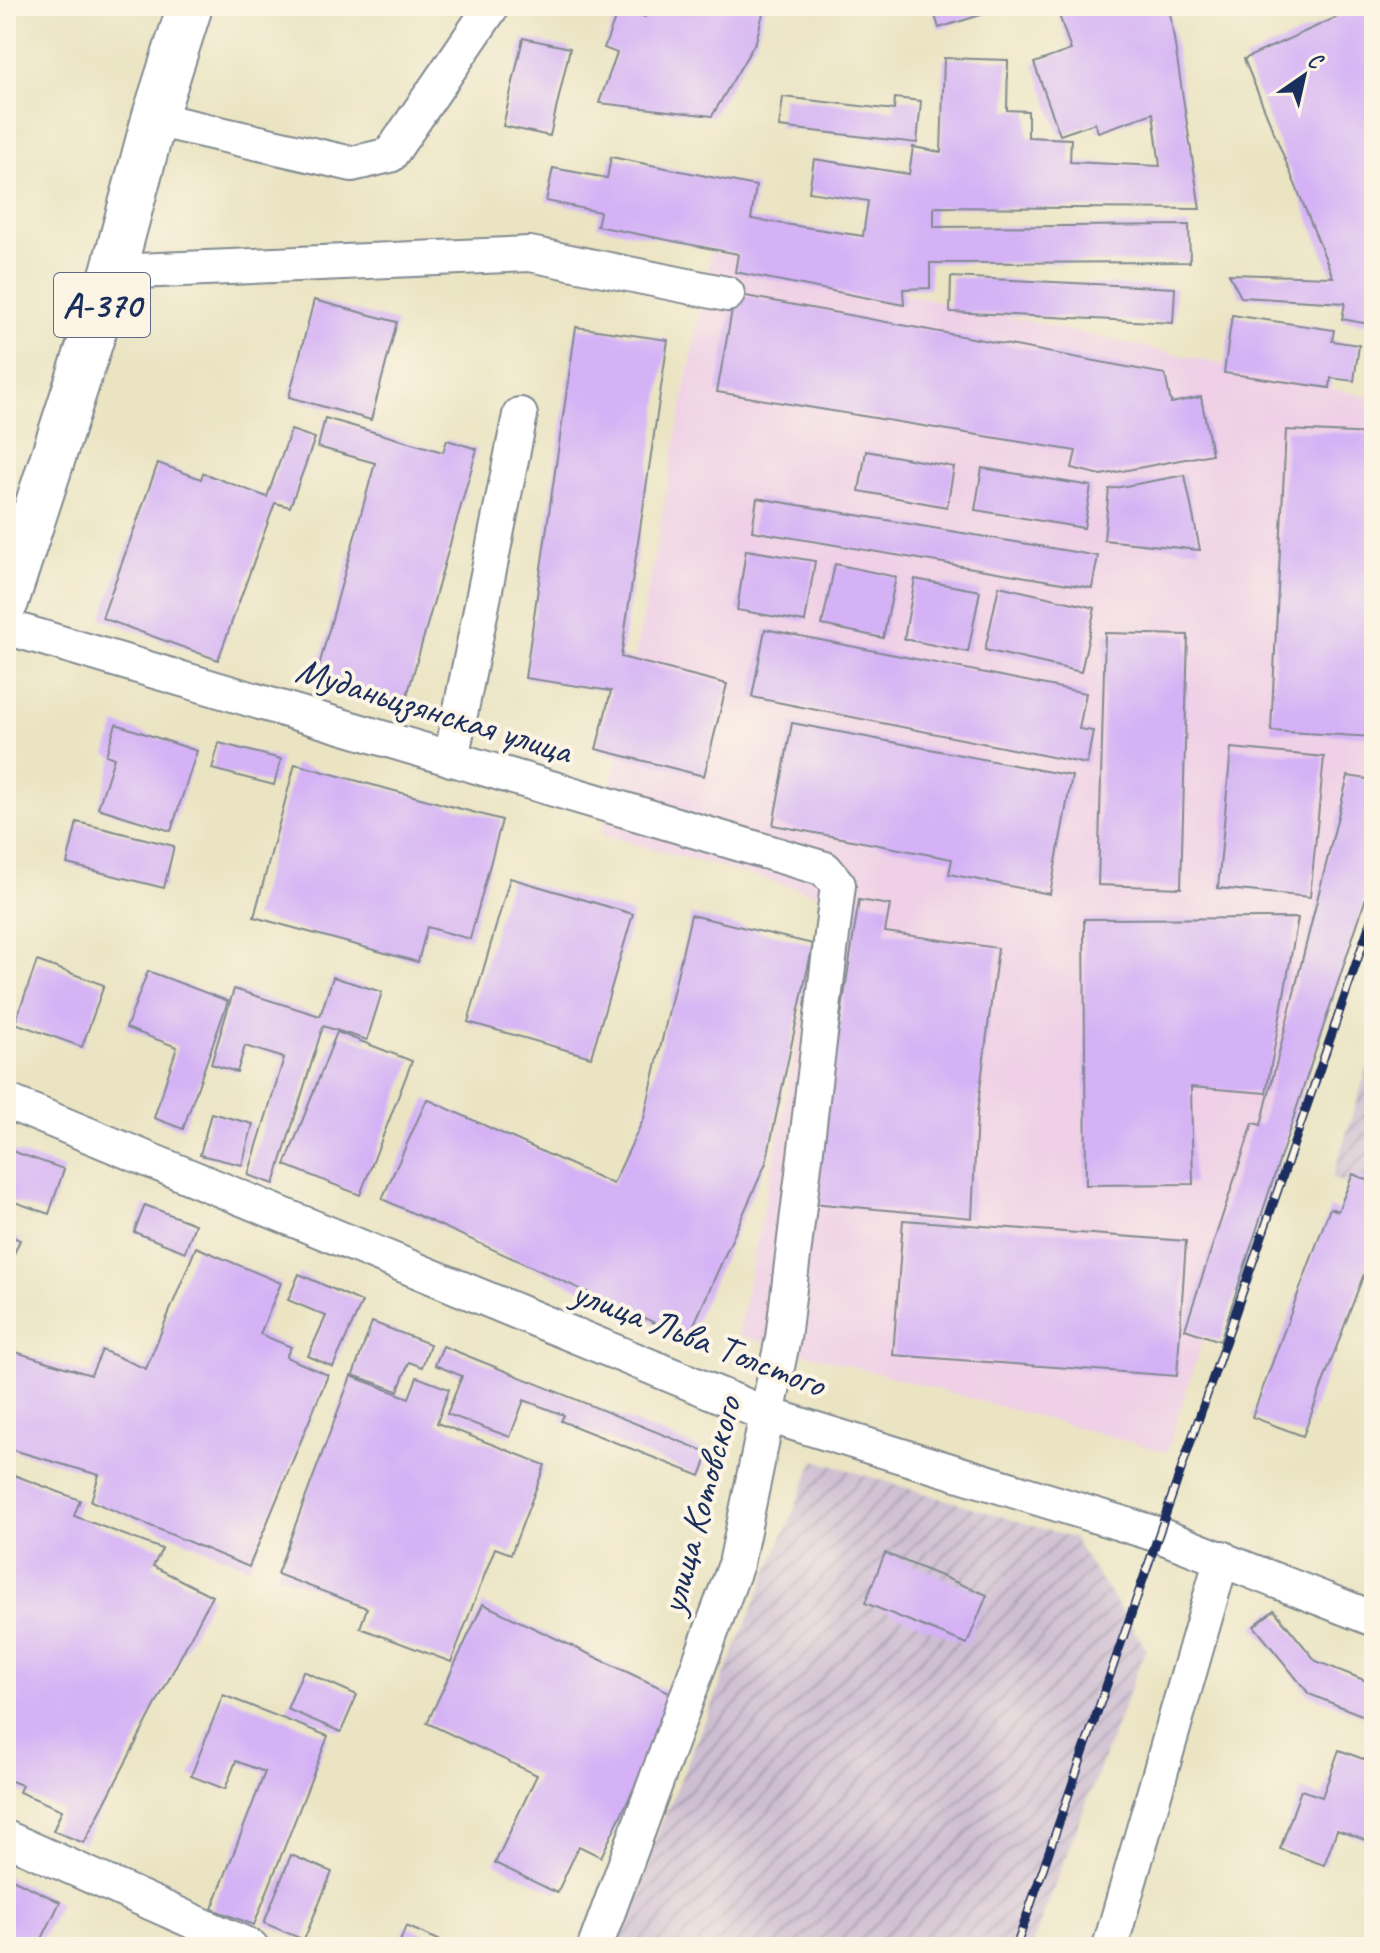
<svg xmlns="http://www.w3.org/2000/svg" width="1380" height="1953" viewBox="0 0 1380 1953" font-family="Caveat,sans-serif">
<defs>
<pattern id="industrial-furrows" width="10" height="10" patternUnits="userSpaceOnUse" patternTransform="scale(2)"><rect width="10" height="10" fill="#cdbed2"/><path d="M-1 1l2-2M0 10L10 0M9 11l2-2" fill="none" stroke="#a69bae"/></pattern>
</defs>
<rect width="100%" height="100%" fill="#fcf5e5"/>
<filter id="ink" filterUnits="userSpaceOnUse"><feTurbulence type="fractalNoise" baseFrequency=".0125" numOctaves="2"/><feDisplacementMap in="SourceGraphic" scale="16" xChannelSelector="R" yChannelSelector="G"/><feConvolveMatrix kernelMatrix="1 2 1 2 8 2 1 2 1" color-interpolation-filters="sRGB"/></filter>
<filter id="wash" filterUnits="userSpaceOnUse"><feTurbulence type="fractalNoise" baseFrequency=".006" numOctaves="4" result="noise"/><feDisplacementMap in="SourceGraphic" scale="32" xChannelSelector="R" yChannelSelector="G"/><feGaussianBlur stdDeviation="1.8" result="paint"/><feColorMatrix in="noise" values="0 0 0 0 0 0 0 0 0 0 0 0 0 0 0 0 0 1.4 0 .05"/><feComposite in="paint" operator="in"/></filter>
<g filter="url(#wash)">
<rect width="100%" height="100%" fill="#eae4c3"/>
<path fill="#efd0e6" d="M711,251l663,147v398l-207,656 -429,-117 88,-439 -224,-61z"/>
<g fill="url(#industrial-furrows)">
<path d="M1374,1048v148l-42,-18z"/>
<path d="M815,1460l258,78 73,110 -115,299h-421z"/>
</g>
<g id="blocks">
<g fill="#d4b2f5">
<path d="M649,6h116l-9,35 -44,75 -113,-13 18,-50 -13,-5 15,-40 26,9z"/>
<path d="M932,6h59l2,5 -54,17z"/>
<path d="M1056,6h113l31,203 -266,-2v20l255,-2 1,37 -260,1v25l-27,1 1,16 -169,-33 3,-18 -141,-28 3,-14 -54,-11 7,-33 54,10 4,-21 145,29 -5,33 112,17 5,-35 -59,-9 5,-33 95,15 4,-27 28,5 3,-94 64,2 -1,50 21,1v26l43,2 -1,23 90,4 -7,-53 -55,19 -3,-9 -35,12 -26,-72 37,-13z"/>
<path d="M1351,6h23v319l-32,-6 3,-16 -104,-6 -12,-23 104,3 -89,-218 111,-50z"/>
<path d="M523,38l47,10 -20,88 -47,-10z"/>
<path d="M783,97l111,13 1,-12 26,3 -4,42 -138,-16z"/>
<path d="M951,277l224,11 -2,35 -223,-11z"/>
<path d="M735,294l430,80 6,29 30,-6 11,57 -111,21 -29,-7 4,-17 -359,-59z"/>
<path d="M314,300l83,22 -26,98 -82,-23z"/>
<path d="M1232,315l102,15 -2,11 27,4 -5,36 -23,-3 -1,10 -106,-15z"/>
<path d="M576,327l92,13 -47,317 106,27 -23,92 -108,-27 15,-58 -86,-13z"/>
<path d="M325,418l118,34 4,-12 30,9 -74,261 -89,-26 61,-221 -57,-16z"/>
<path d="M291,430l24,8 -25,69 -15,-4 -57,157 -116,-42 56,-155 43,16 2,-6 64,24z"/>
<path d="M1286,430l88,4v303l-103,-6z"/>
<path d="M866,451l88,16 -7,40 -88,-16z"/>
<path d="M982,468l109,18 -7,42 -109,-18z"/>
<path d="M1185,475l15,75 -96,-10 5,-51z"/>
<path d="M757,498l341,58 -6,32 -340,-57z"/>
<path d="M746,550l69,11 -10,61 -68,-12z"/>
<path d="M835,564l61,13 -13,61 -61,-13z"/>
<path d="M915,579l65,12 -12,61 -64,-13z"/>
<path d="M999,586l96,22 -14,64 -96,-22z"/>
<path d="M765,629l321,64 -7,36 14,2 -6,33 -335,-67z"/>
<path d="M1105,633l83,2 -7,253 -83,-3z"/>
<path d="M792,723l280,53 -22,118 -101,-20 3,-15 -179,-34z"/>
<path d="M116,724l81,27 -26,80 -73,-23 16,-50 -8,-3z"/>
<path d="M219,743l62,16 -7,26 -62,-16z"/>
<path d="M1231,748l93,9 -14,140 -92,-9z"/>
<path d="M295,764l207,56 -32,119 -43,-12 -9,35 -164,-45z"/>
<path d="M1348,776l26,4v93l-154,468 -35,-12 68,-206 8,2z"/>
<path d="M77,822l97,24 -10,42 -97,-24z"/>
<path d="M510,878l123,36 -42,143 -123,-35z"/>
<path d="M859,900l31,5 -5,27 113,16 -21,165 -5,105 -160,-15z"/>
<path d="M691,915l122,29 -47,219 -78,175 -306,-139 45,-100 186,85 31,-66z"/>
<path d="M1298,918l-32,175 -75,-6 2,97 -107,1 -2,-266z"/>
<path d="M37,961l67,24 -22,62 -67,-24z"/>
<path d="M148,971l80,30 -45,128 -29,-11 23,-71 -51,-19z"/>
<path d="M333,977l49,15 -15,48 -44,-14 -49,158 -26,-9 36,-117 -39,-12 -8,26 -26,-8 23,-75 86,27z"/>
<path d="M337,1032l75,29 -52,134 -75,-30z"/>
<path d="M211,1113l42,11 -11,41 -42,-10z"/>
<path d="M6,1149l58,20 -15,45 -43,-15z"/>
<path d="M1353,1174l21,9v64l-71,189 -51,-19 78,-209 8,3z"/>
<path d="M145,1205l50,19 -10,28 -51,-20z"/>
<path d="M903,1220l283,21 -9,135 -284,-21z"/>
<path d="M6,1234l14,6 -14,32z"/>
<path d="M196,1247l85,36 -21,51 31,13 -5,10 42,18 -79,192 -158,-66 8,-26 -93,-27v-99l85,26 11,-25 44,19z"/>
<path d="M299,1274l63,28 -29,65 -25,-11 18,-40 -38,-16z"/>
<path d="M372,1322l58,22 -8,23 -13,-5 -11,29 -45,-16z"/>
<path d="M443,1346l266,107 -9,23 -139,-55 3,-6 -40,-15 -14,37 -63,-23 15,-38 -27,-11z"/>
<path d="M351,1376l58,22 8,-21 32,12 -12,34 108,42 -34,89 -16,-6 -44,114 -91,-34 7,-20 -90,-34z"/>
<path d="M6,1472l74,28 -6,16 88,33 -9,17 59,30 -128,247 -31,-12 9,-21 -43,-18 3,-7 -16,-6z"/>
<path d="M885,1553l102,42 -20,49 -102,-41z"/>
<path d="M483,1604l195,92 -77,161 -22,-11 -22,47 -62,-30 42,-88 -110,-52z"/>
<path d="M1274,1610l42,51 58,23v36l-65,-26 -55,-68z"/>
<path d="M303,1671l54,24 -16,37 -54,-23z"/>
<path d="M223,1695l105,41 -74,189 -42,-16 53,-137 -29,-11 -11,28 -34,-13z"/>
<path d="M1339,1750l35,13v80l-37,-13 -13,35 -44,-16 21,-59 21,7z"/>
<path d="M291,1855l41,17 -28,68 -40,-17z"/>
<path d="M6,1876l54,26 -22,45h-32z"/>
<path d="M406,1926l49,21h-57z"/>
</g>
</g>
</g>
<g filter="url(#ink)">
<use href="#blocks" fill-opacity="0" stroke="#828a90" stroke-width="2"/>
<g fill="none" stroke-linecap="round" stroke-linejoin="round">
<defs>
<g id="minor">
<path d="M154,119l198,45 38,-9 102,-149"/>
<path d="M113,272l417,-18 197,40"/>
<path d="M6,627l819,242 13,16 -55,453 -47,226 -141,383"/>
<path d="M451,759l69,-344"/>
<path d="M6,1101l762,314 391,120 215,84"/>
<path d="M6,1838l245,109"/>
<path d="M1110,1947l112,-389"/>
</g>
<path id="highway" d="M6,602l107,-330 41,-153 36,-113"/>
</defs>
<use href="#minor" stroke="#828a90" stroke-width="38"/>
<use href="#highway" stroke="#828a90" stroke-width="48"/>
<use href="#minor" stroke="#fff" stroke-width="34"/>
<use href="#highway" stroke="#fff" stroke-width="44"/>
<defs>
<path id="rail" d="M1016,1947l358,-1035"/>
</defs>
<use href="#rail" stroke="#1b2f5e" stroke-width="9"/>
<use href="#rail" stroke="#fcf5e5" stroke-width="6" stroke-dasharray="18" stroke-linecap="butt"/>
</g>
</g>
<g text-anchor="middle" dominant-baseline="central" stroke-width="8" stroke-linejoin="round" paint-order="stroke">
<rect fill="#fcf5e5" stroke="#5e6a86" stroke-width="2" x="54" y="273" width="96" height="64" rx="6"/>
<g font-size="36" font-weight="bold" fill="#1b2f5e">
<text x="102" y="305">А-370</text>
</g>
<g font-size="38" fill="#1b2f5e" stroke="#fcf5e5">
<text transform="translate(434 710) rotate(17)">Муданьцзянская улица</text>
<text transform="translate(699 1338) rotate(21)">улица Льва Толстого</text>
<text transform="translate(700 1505) rotate(-75)">улица Котовского</text>
</g>
</g>
<rect width="1380" height="1953" fill="none" stroke="#fcf5e5" stroke-width="32"/>
<g transform="translate(1304 76) rotate(34)" stroke="#fcf5e5" stroke-width="6" paint-order="stroke">
<path d="M0-6L14 30L0 20L-14 30Z" fill="#1b2f5e"/>
<text y="-12" font-size="22" font-weight="bold" text-anchor="middle" fill="#1b2f5e">С</text>
</g>
</svg>
